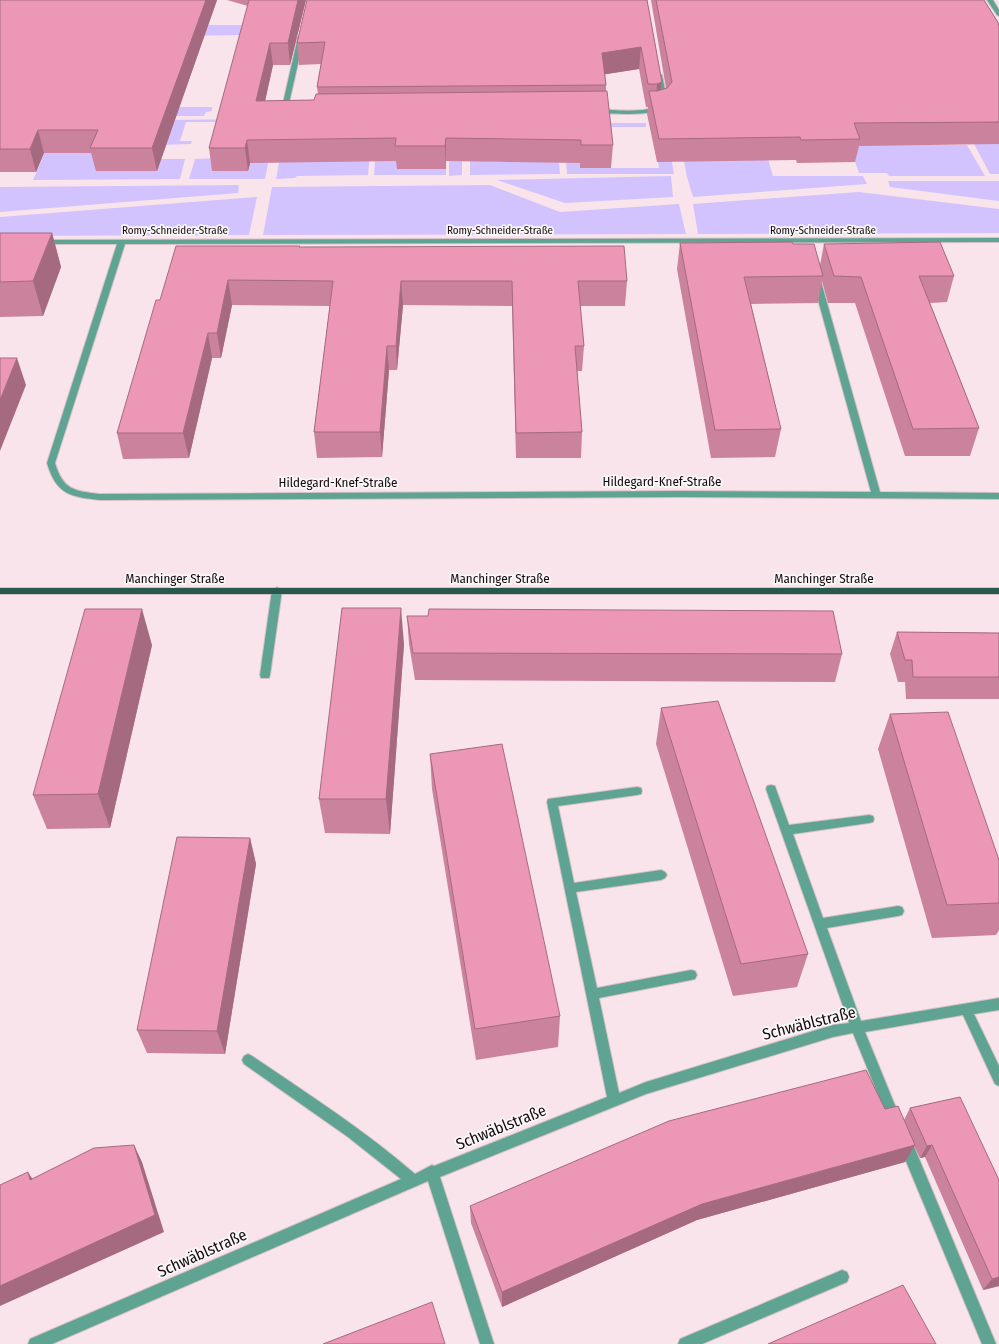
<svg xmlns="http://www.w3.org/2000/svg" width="999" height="1344" viewBox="0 0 999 1344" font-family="'Fira Sans Condensed',sans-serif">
<rect width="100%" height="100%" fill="#fae4eb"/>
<g fill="#d2c3fe">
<path d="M107,0l33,25h141l-41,10 -55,1 -62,71h89v4l-6,1 -2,4h-38l-63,37 54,18 4,-12h24l-5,20 -147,1 24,-56 -57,-16z"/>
<path d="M734,104l155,41h78l18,31h-96l-2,-3h-28l-4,-11z"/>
<path d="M260,119l-10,3h-64l-6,19h12l-1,3 -33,1 8,-25z"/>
<path d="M665,122l9,52h-107l-4,-44 23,-1 -6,39h79l-6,-41z"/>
<path d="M276,123l-11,56h-76l6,-20 21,-1 39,-19z"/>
<path d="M449,123h13v52l-13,1z"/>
<path d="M470,123l21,39h55l1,-30h9l4,42 -90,1z"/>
<rect x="589" y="123" width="57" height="4"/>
<path d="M286,124l86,7 -4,44 -71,1 -2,2 -19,1z"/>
<path d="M965,127l34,14v33h-9z"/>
<path d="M377,130l69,39v6h-72z"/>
<path d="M678,130l87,19 8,27h90l4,8 -174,13 -6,-20z"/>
<path d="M671,176l2,21 -108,6 -68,-23z"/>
<path d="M888,181h111v20l-109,-14z"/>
<path d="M239,185l-1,8 -238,19v-25z"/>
<path d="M490,185l70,27 119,-8 7,30 -423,1 9,-48z"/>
<path d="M859,192l140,17v24l-301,1 -5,-30z"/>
<path d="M257,197l-8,38 -249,1v-19z"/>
</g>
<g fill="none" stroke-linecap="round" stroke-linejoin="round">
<defs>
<g id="minor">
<path d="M987,0h6l6,10v6l-2,-1z"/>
<path d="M301,35l3,2 -15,66 7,7 -3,2 -5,-2 -5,-7 15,-66z"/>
<path d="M657,74l5,1 6,30c-14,13 -52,8 -71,8l-3,-2 3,-2c18,1 49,5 65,-5z"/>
<path d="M999,238v4l-874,2 -70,219c8,27 19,28 45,31l580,-3 191,1 -59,-214 4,-2 4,2 60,214 119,1v6l-319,-2 -580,3c-30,-3 -44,-6 -53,-37l70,-219h-79v-4h3z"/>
<path d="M277,587l5,3 -12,85 -1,3h-8l-1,-3 12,-85z"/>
<path d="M771,785l4,1 1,3 13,36 80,-10 4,1 1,3 -1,3 -4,1 -76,11 30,84 75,-12 4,1 2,4 -2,4 -4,1 -71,12 34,93 138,-23v12l-25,4 25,52v20l-4,-2 -32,-69 -98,17 36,88 -1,4 -5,2 -5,-2 -37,-91 -20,4 -187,57 -206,83 54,167h-14l-52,-163 -376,163h-24l2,-5 371,-160 -53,-42 -104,-73 -2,-4 2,-4 4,-2 4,2c56,38 112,74 163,118l17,-9 2,1 173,-69 -60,-295 1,-3 89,-12 4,1 1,3 -1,3 -4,1 -79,11 16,77 87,-13 4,2 2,3 -2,3 -4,2 -85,12 21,96 94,-18 4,1 2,4 -2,4 -4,1 -92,18 20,95 27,-11 187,-57 16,-2 -83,-234 1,-3z"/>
<path d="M905,1136l5,1 86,207h-14l-84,-202 2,-5z"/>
<path d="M842,1270l5,2 2,5 -2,5 -145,62h-24l2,-5z"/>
</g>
<rect id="major" x="0" y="588" width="999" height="6"/>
</defs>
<use href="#minor" stroke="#d6c1c8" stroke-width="2"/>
<use href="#major" stroke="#d6c1c8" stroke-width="2"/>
<use href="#minor" fill="#5fa493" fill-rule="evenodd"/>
<use href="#major" fill="#28594e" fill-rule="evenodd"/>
</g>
<g fill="#cb829d">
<path d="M0,0h217l-60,171h-61l-5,-18h-47l-8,19h-36z"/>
<path d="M227,0h79l-16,65h-17l-8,36 49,-1 4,-6 -1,-7 4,-23 -22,1 -2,-22 350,-43 15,82v8l4,-2 -15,-88h333l15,24v120l-140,2 -4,16 -58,1 -1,-3 -139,2 -10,-48 1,-7h-2l-7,-38 -34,5 1,11v6l7,54 -2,23h-31v-5l-134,-2v8h-49l-1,-8 -146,2 -2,8h-36l-3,-23 39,-142z"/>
<path d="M0,233h52l9,34 -18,49 -43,1z"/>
<path d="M680,243l113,1 27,21 4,-21 130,32 -7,26 -17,1 49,125 -9,28h-65l-50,-153h-27l-6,-22 -4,22 -67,1 30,125 -6,28 -64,1 -34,-189z"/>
<path d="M300,247l327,34 -2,25h-45l4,40 -2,25h-5l5,61 -1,26h-65l-4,-152 -109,-1 -6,65h-8l-7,87 -65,1 -3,-26 16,-126 -98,-1 -11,53h-9l-23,100 -66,1 -6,-26 43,-133z"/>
<path d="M407,616l435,38 -7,28 -420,-2 -6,-36z"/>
<path d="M897,632l102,1v66h-93l-1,-17h-7l-8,-28z"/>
<path d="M404,644l-14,190 -65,-1 -6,-34z"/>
<path d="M152,645l-42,183 -63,1 -14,-34z"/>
<path d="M661,708l147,246 -11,33 -64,9 -77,-252z"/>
<path d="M890,714l109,146v70l-3,5 -64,3 -54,-189z"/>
<path d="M430,754l130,262 -2,31 -82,13 -44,-271z"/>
<path d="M250,838l6,26 -31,190 -78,-1 -10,-23z"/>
<path d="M960,1097l39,189 -16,4 -58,-133 -5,1 -6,-12 -9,16 -208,58 -195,87 -31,-84 -1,-17 415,-97 19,11 6,-12z"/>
</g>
<g fill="#a56a7f">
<path d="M206,0h11l-60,171 -5,-23z"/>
<path d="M298,0h8l-16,65 -2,-22z"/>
<path d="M270,43l3,22 -13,59 -4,-23z"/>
<path d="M641,47l-2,22 -38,6 1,-22z"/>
<path d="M662,82l-2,22 -5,2 2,-22z"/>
<path d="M38,130l6,23 -8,19 -6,-23z"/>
<path d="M446,138v31l-1,-23z"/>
<path d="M247,140l3,23 -2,8 -3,-23z"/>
<path d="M52,233l9,34 -18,49 -10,-35z"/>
<path d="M228,280l4,25 -11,53 -4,-25z"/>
<path d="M401,281l2,24 -6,65 -1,-24z"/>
<path d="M208,333l4,25 -23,100 -6,-25z"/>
<path d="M387,346l2,24 -7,87 -2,-25z"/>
<path d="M17,358l9,27 -26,66v-51z"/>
<path d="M401,608l3,36 -14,190 -4,-35z"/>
<path d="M142,609l10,36 -42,183 -12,-34z"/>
<path d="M250,838l6,26 -31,190 -8,-23z"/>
<path d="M134,1145l8,17 22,70 -164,74v-20z"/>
<path d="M915,1145l-10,17 -208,58 -195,87v-15l200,-88z"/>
<path d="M932,1145l-7,12 -5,1 7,-12z"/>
<path d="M28,1172l11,17 -9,-9z"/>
<path d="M999,1277v9l-16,4 9,-11z"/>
</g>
<g fill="#ec97b6" stroke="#a56a7f">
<path d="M0,0h206l-54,148h-62l8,-18h-60l-8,19h-30z"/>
<path d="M249,0h49l-10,43h-18l-14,58 58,-1 2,-6 291,-3 6,54h-32v-5l-135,-2 -1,8h-50l1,-8 -149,2 -2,8h-36z"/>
<path d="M307,0h340l15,82 -5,2h-9l-7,-37 -39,6 4,32 -289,2 8,-45 -28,1z"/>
<path d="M656,0h328l15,24h-1l1,2v96l-145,1 6,16 -59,1 -1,-3 -141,2 -10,-48h8l10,-3 5,-6z"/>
<path d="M0,233h52l-19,48 -33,1z"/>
<path d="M792,242l1,2h21l9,32 -79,1 37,152 -66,1 -35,-187z"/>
<path d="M940,242l14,34h-35l60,152 -66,1 -52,-152 -27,-1 -10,-32z"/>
<path d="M176,246h124l-1,1 325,-1 3,35h-49l6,65h-9l7,86 -66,1 -4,-152h-111l-5,65h-9l-7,86h-66l19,-151 -105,-1 -11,53h-9l-25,100h-66l39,-133h4z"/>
<path d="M0,358h17l-17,42z"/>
<path d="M342,608h59l-15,191h-67z"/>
<path d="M85,609h57l-44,185 -65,1z"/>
<path d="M429,609l404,2 9,43 -429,-1 -6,-37h21z"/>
<path d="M897,632l102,1v44h-86l-1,-17h-7z"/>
<path d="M718,701l90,253 -67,10 -80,-256z"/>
<path d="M948,712l51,148v43l-52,2 -57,-191z"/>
<path d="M502,744l58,272 -85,13 -45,-275z"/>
<path d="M177,837l73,1 -33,193 -80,-1z"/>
<path d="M866,1070l19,39 13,-3 17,39 -213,59 -200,88 -32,-86 199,-85z"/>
<path d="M960,1097l39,83v97l-7,2 -60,-134 -5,1 -17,-38z"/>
<path d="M134,1145l21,70 -155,71v-101l28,-13 2,8 64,-32z"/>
<path d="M903,1285l33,59h-168z"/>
<path d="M432,1302l13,42h-122z"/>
</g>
<g text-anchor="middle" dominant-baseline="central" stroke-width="3.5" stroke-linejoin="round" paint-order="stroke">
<g font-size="11" fill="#1a090f" stroke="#f8f8f8">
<text x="175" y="230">Romy-Schneider-Straße</text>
<text x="500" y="230">Romy-Schneider-Straße</text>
<text x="823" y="230">Romy-Schneider-Straße</text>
</g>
<g font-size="13" fill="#1a090f" stroke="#f8f8f8">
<text x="662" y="481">Hildegard-Knef-Straße</text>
<text x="338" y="482">Hildegard-Knef-Straße</text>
<text x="175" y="578">Manchinger Straße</text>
<text x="500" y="578">Manchinger Straße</text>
<text x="824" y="578">Manchinger Straße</text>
</g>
<g font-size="16" fill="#1a090f" stroke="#f8f8f8">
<text transform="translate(809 1023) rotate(-14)">Schwäblstraße</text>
<text transform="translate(501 1127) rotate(-22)">Schwäblstraße</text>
<text transform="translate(202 1253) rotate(-24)">Schwäblstraße</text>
</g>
</g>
</svg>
